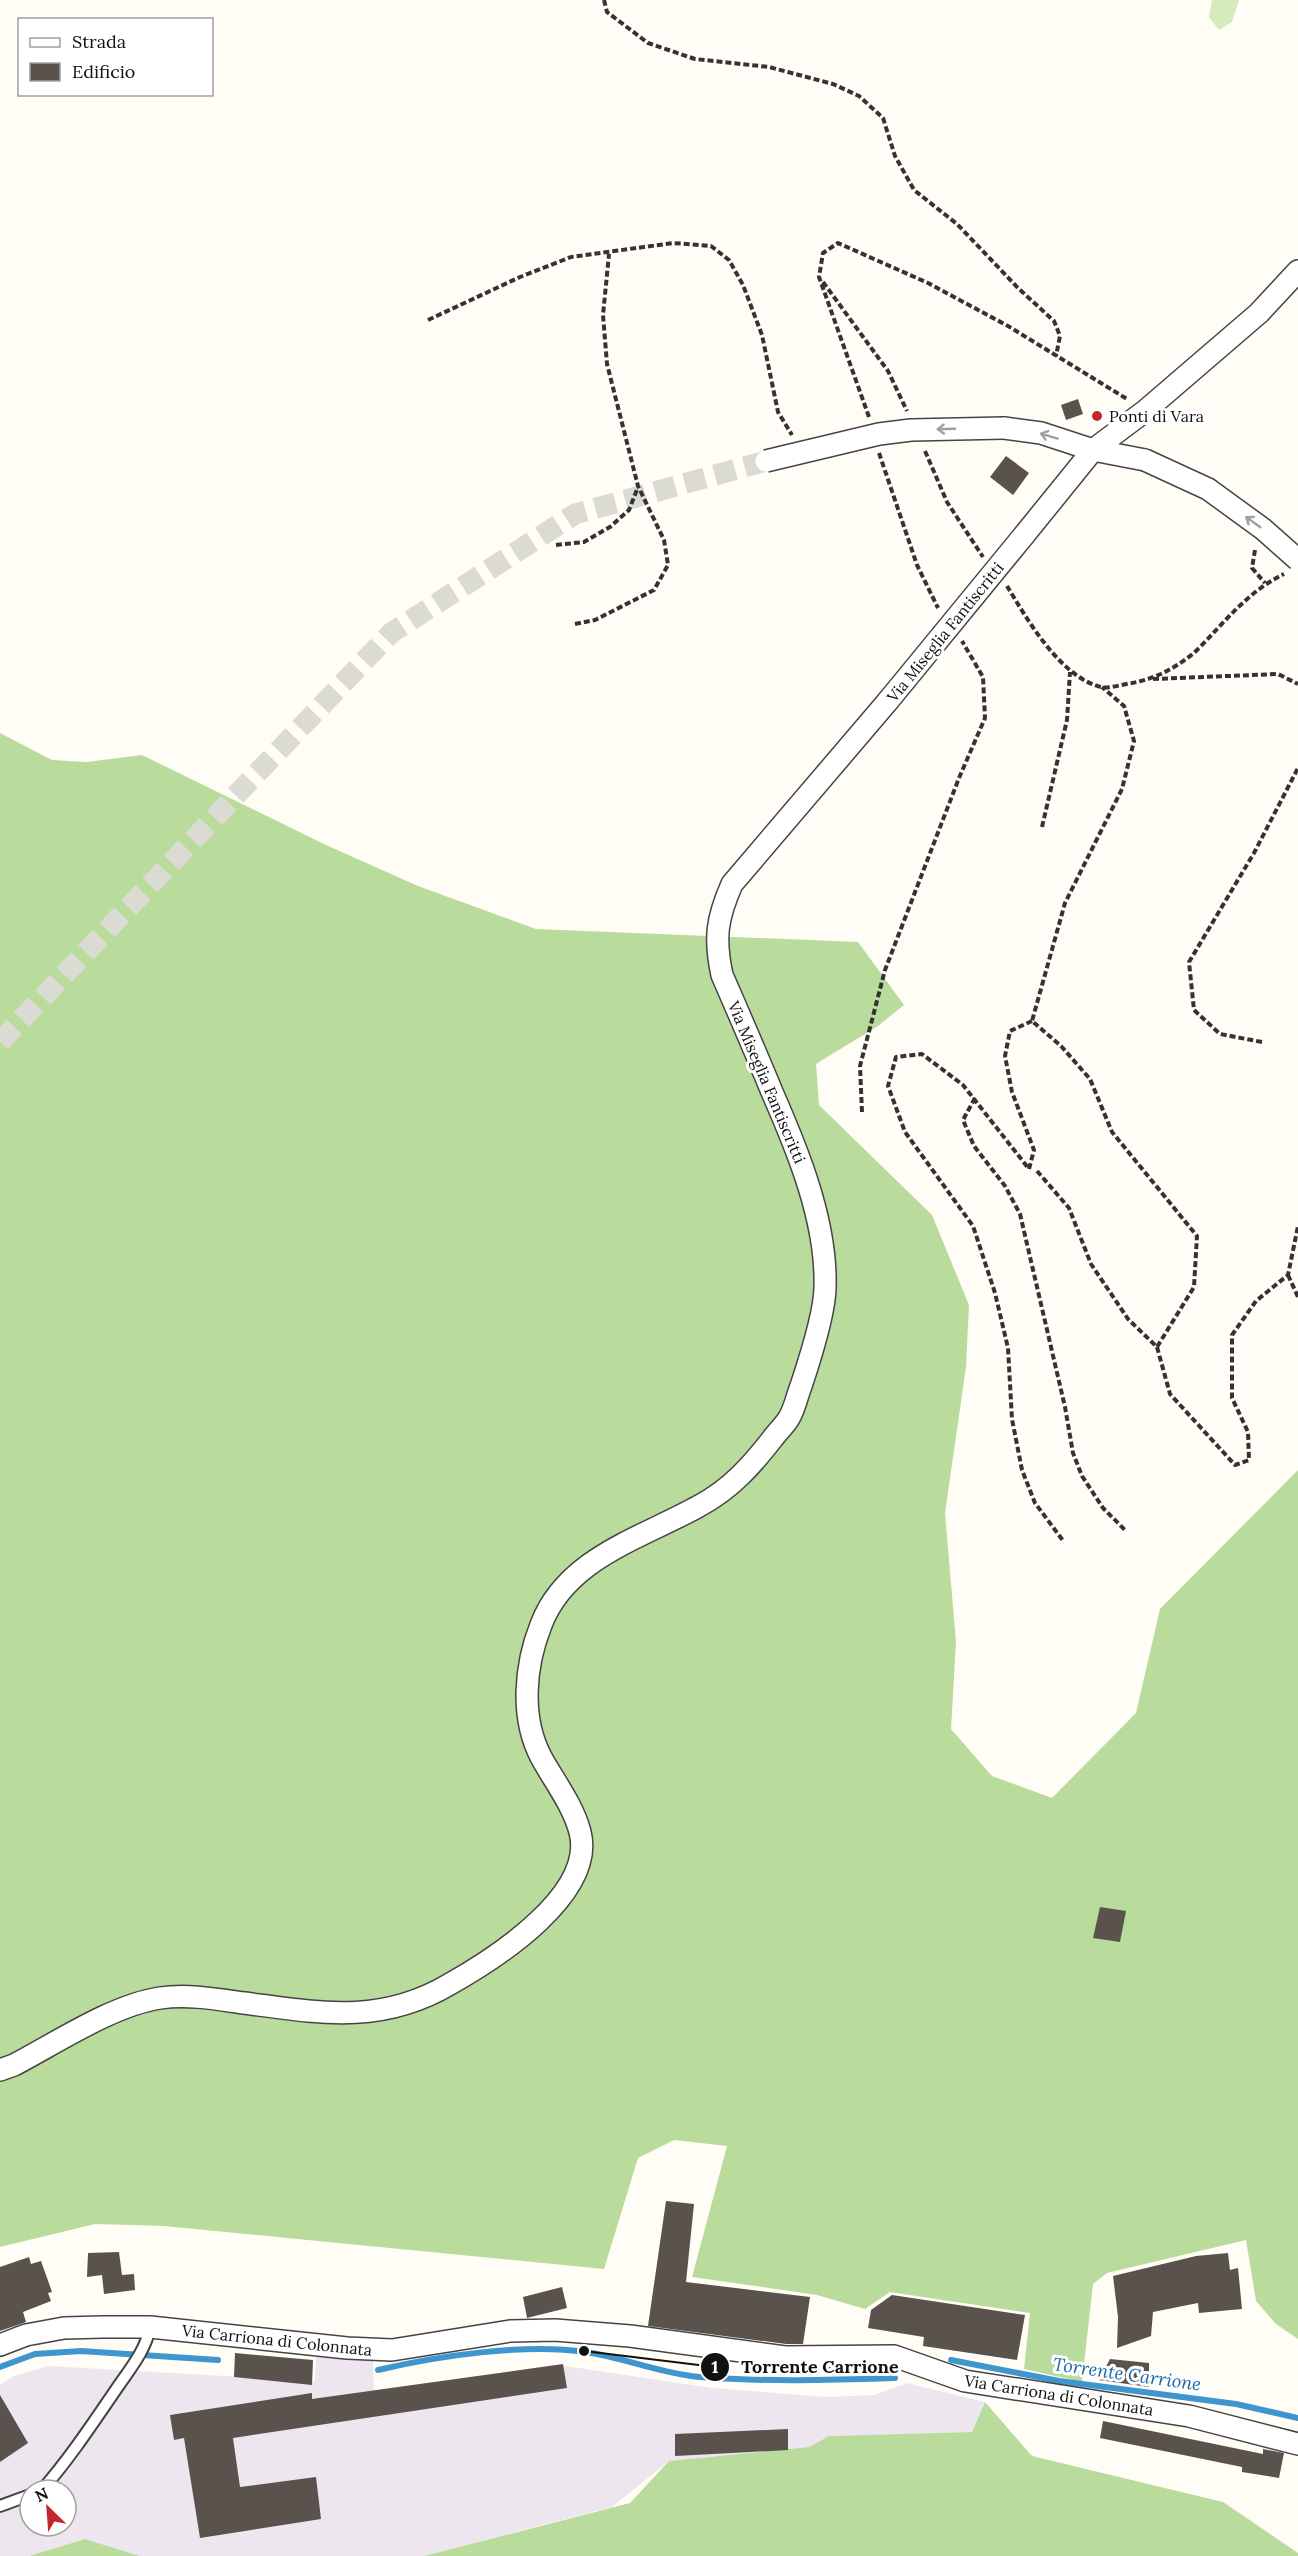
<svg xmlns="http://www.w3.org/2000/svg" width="1298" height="2556" viewBox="0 0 1298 2556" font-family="Lora,serif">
<rect width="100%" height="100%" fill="#fffdf5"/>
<path fill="#eee6ef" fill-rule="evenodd" d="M316,2356l57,4 1,30 185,-25 153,23 116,9 46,-2 33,-12 78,19 -13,30 -143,4 -20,11 -140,14 -57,46 -188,49h-284l-55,-17 -56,17h-29v-171l14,-9 34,-10 267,15zM30,2490h36v36h-36z"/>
<path fill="#d5ebbd" d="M1212,0h27l-7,22 -13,8 -10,-13z"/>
<g fill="#b9dc9c">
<path d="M0,733l52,27 35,2 55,-7 184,90 92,41 118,43 322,13 46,63 -26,21 -62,38 3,41 113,110 37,90 -3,62 -21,146 11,129 -5,87 41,47 60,22 84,-85 24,-104 138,-139v869l-22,-15 -20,-23 -10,-61 -139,33 -14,11 -11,98 -58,-13 6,-56 -140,-21 -25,17 -48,-14 -125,-18 35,-131 -53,-6 -36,18 -34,111 -440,-43 -69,-2 -95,23z"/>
<path d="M985,2402l47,54 191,46 75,51v3h-874l206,-53 39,-42 140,-14 20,-11 143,-4z"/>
<path d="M85,2539l55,17h-111z"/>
</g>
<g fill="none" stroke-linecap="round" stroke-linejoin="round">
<g stroke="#3f96cf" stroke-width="6">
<path d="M951,2360l108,21 177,23 62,14"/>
<path d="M0,2367l35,-13 46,-3 137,9"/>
<path d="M378,2370c59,-14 147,-27 207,-18 38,5 76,22 115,25 65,5 130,3 195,1"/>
</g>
</g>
<g fill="#5a524d">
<path d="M1078,399l5,15 -17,6 -5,-15z"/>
<path d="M1006,456l23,17 -16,22 -23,-18z"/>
<path d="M1100,1907l26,4 -6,31 -27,-4z"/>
<path d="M666,2201l28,3 -8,78 124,15 -7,47h-17l-138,-18z"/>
<path d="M119,2252l3,23 12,-1 1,16 -31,4 -2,-19 -15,2 1,-24z"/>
<path d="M1228,2253l2,17 8,-2 4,41 -43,4 -1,-10 -45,9 -2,24 -34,12 1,-31 -5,-41 83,-20z"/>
<path d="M29,2257l2,7 10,-3 11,31 -4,1 3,8 -28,11 3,10 -26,9v-64z"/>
<path d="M562,2287l5,21 -40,10 -4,-21z"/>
<path d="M892,2295l133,20 -8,45 -94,-14 1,-9 -56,-9 3,-18z"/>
<path d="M235,2353l78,7 -1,25 -78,-8z"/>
<path d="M1110,2359l39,4v24l-50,-7z"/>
<path d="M563,2364l4,24 -334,50 7,49 76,-10 5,42 -121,19 -16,-100 -10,2 -4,-25 142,-22v6z"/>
<path d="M0,2395l28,48 -28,19z"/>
<path d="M1103,2421l160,33v-5l21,4 -5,25 -37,-6v-5l-142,-29z"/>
<path d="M788,2429v21l-113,6v-22z"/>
</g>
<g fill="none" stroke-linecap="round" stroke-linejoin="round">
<path stroke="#dbdad3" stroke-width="21" stroke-dasharray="21 10" stroke-linecap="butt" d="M0,1042l391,-409 184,-119 191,-53"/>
<defs>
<g id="service">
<path d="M42,2490c28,-32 51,-67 75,-102 13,-19 29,-38 33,-61"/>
<path d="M0,2506l30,-11"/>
</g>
<g id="minor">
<path d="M1004,428l37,5 52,17 52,10"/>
<path d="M1025,534l68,-84 52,-39 114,-98 39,-42"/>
<path d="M0,2070l14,-5c42,-22 99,-60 146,-67 28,-4 56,1 84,5 75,10 137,22 206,-19 46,-26 146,-90 130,-152 -7,-27 -26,-51 -39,-75 -21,-40 -16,-92 0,-132 25,-67 101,-87 158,-119 32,-17 53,-41 74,-68 5,-7 12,-13 16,-20 6,-10 8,-22 12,-32 8,-24 24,-74 24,-99 2,-65 -27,-136 -53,-195 -16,-39 -33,-78 -50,-117 -8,-37 -5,-57 10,-91l156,-183"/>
<path d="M0,2345l26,-10 38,-7 39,-1h47l197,21 45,2 118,-19 45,-1 75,6 155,21 109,-1 71,25 224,35 109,28"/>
</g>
</defs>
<use href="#service" stroke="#444" stroke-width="14"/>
<use href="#minor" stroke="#444" stroke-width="24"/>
<g stroke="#333" stroke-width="4" stroke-dasharray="6 3" stroke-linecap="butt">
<path d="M604,0l3,12 41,31 47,16 74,8 64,17 26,12 24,22 12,38 19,34 43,34 61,64 36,33 6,15 -4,20"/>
<path d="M823,282l65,89 19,40"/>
<path d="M428,320l92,-43 51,-20 102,-14 38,3 18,14 14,25 19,50 16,77 14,23"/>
<path d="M869,417l-50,-140 4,-24 15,-10 90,40 80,43 119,73"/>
<path d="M925,451l22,51 36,55"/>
<path d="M879,453l38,112 21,43"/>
<path d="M556,545l28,-3 26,-15 19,-17 9,-23"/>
<path d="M1255,550l-3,18 13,15"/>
<path d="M1007,586c20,33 53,91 94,101 8,2 22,-3 31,-4 23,-4 46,-16 64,-32 29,-29 51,-59 88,-77"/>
<path d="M575,624l20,-4 59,-30 14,-25 -4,-25 -26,-54 -31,-122 -4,-49 6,-61"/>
<path d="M1153,679l125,-5 20,10"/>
<path d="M1042,827l25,-107 3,-48"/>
<path d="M1032,1021l-22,10 -5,25 7,36 22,58 -5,19 -66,-84 -41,-31 -26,3 -8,29 17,46 68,94 22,67 13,55 4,71 10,51 13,33 29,39"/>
<path d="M1262,1042l-42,-8 -26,-24 -5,-48 65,-109 44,-85"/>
<path d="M975,1098l-12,22 11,26 31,40 15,28 45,193 8,46 9,23 21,32 22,22"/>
<path d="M862,1112l-2,-46 25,-96 74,-192 26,-60 -2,-41 -21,-36"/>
<path d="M1037,1171l32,37 22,56 37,55 29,28 37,-60 3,-51 -85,-104 -22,-53 -29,-33 -29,-25 33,-118 57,-114 12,-48 -10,-35 -22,-19"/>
<path d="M1288,1275l10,22"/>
<path d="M1157,1347l13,47 65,71 14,-5 -1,-28 -16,-34v-63l24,-34 32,-26 10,-49"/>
</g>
<use href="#service" stroke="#fff" stroke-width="10"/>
<use href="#minor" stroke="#fff" stroke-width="21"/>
<defs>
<g id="minor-bridge">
<path d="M1145,460l63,29 55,40 35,31"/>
<path d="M766,461l113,-27 32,-4 93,-2"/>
<path d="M888,701l137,-167"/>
</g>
</defs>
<use href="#minor-bridge" stroke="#444" stroke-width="24" stroke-linecap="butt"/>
<use href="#minor-bridge" stroke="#fff" stroke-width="21"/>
</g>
<defs><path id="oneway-shaft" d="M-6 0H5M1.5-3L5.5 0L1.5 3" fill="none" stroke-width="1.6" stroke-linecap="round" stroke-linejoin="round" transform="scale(1.5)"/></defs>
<g stroke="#a0a0a0">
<use href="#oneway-shaft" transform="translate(946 429) rotate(178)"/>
<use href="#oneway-shaft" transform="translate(1049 436) rotate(-163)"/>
<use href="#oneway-shaft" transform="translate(1253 522) rotate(-144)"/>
</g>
<circle fill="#c4262e" stroke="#fff" stroke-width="2" cx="1097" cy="416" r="6"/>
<g text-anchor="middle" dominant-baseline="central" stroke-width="6" stroke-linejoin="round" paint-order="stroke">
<g font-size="16" fill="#111" stroke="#fff" text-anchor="start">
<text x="1109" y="416">Ponti di Vara</text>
</g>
<g font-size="16" fill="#111" stroke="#fff">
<text transform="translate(945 632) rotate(-51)">Via Miseglia Fantiscritti</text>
<text transform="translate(767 1082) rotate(67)">Via Miseglia Fantiscritti</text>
<text transform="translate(277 2340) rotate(6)">Via Carriona di Colonnata</text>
<text transform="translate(1059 2395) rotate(9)">Via Carriona di Colonnata</text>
</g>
<g font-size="18" font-style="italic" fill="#1768a6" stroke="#fff">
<text transform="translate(1127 2374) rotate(8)">Torrente Carrione</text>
</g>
</g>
<path fill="none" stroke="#111" stroke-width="2" d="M584 2351L715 2367"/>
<g fill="#111" stroke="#fff" stroke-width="2">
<circle cx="584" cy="2351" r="6"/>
<circle cx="715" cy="2367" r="15"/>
</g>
<g font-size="18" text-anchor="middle" font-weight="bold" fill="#fff">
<text x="715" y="2373">1</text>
</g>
<g font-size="18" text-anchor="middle" font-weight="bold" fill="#111" stroke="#fff" stroke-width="6" stroke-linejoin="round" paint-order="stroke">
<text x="820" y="2373">Torrente Carrione</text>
</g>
<rect x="18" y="18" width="195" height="78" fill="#ffffff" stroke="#a0a0a0" stroke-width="1.5"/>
<rect x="30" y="38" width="30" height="9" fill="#ffffff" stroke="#a0a0a0" stroke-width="1.5"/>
<text x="72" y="48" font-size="18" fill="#111111">Strada</text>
<rect x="30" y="63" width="30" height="18" fill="#5a524d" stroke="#a0a0a0" stroke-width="1.5"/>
<text x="72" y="78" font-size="18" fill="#111111">Edificio</text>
<g transform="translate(48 2508) rotate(335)"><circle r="28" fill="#ffffff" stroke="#a0a0a0" stroke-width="1.5"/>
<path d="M0-4.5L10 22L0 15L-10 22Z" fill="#c4262e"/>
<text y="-9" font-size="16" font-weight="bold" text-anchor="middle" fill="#111111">N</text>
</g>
</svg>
